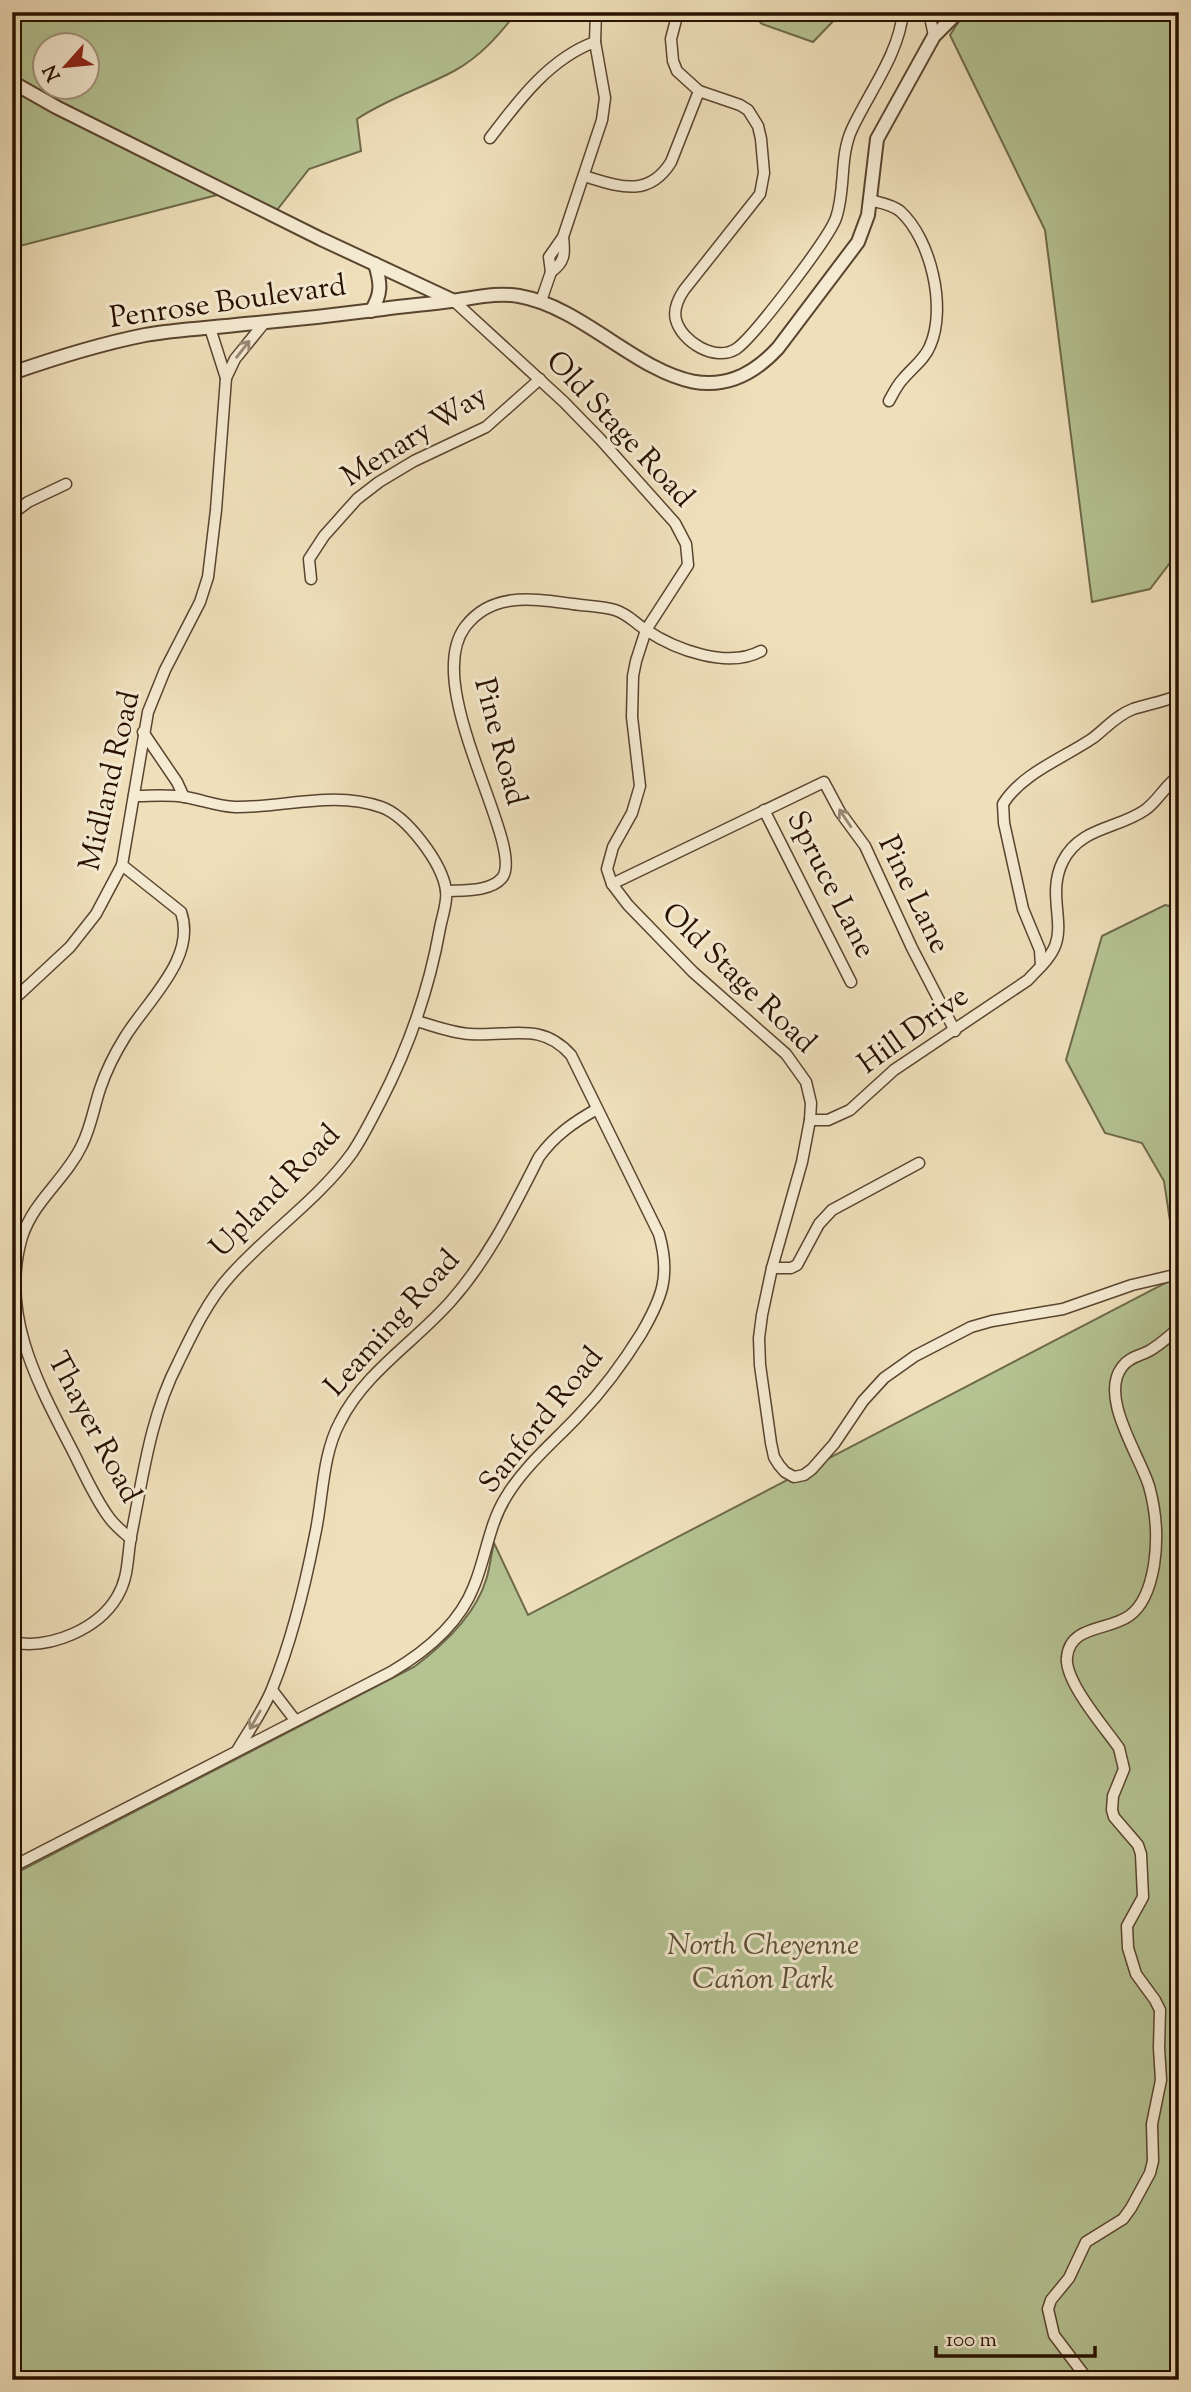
<svg xmlns="http://www.w3.org/2000/svg" width="1191" height="2392" viewBox="0 0 1191 2392" font-family="'Sorts Mill Goudy',serif">
<rect width="100%" height="100%" fill="#efe0bb"/>
<filter id="stains"><feTurbulence type="fractalNoise" baseFrequency=".00286" numOctaves="4"/><feColorMatrix values="0 0 0 0 .2 0 0 0 0 .09 0 0 0 0 .02 0 0 0 .5 -.17"/></filter>
<radialGradient id="worn" r=".72"><stop offset=".6" stop-color="#630" stop-opacity="0"/><stop offset="1" stop-color="#630" stop-opacity=".3"/></radialGradient>
<g fill="#b5c393" stroke="#6e6a4a" stroke-width="2" fill-rule="evenodd">
<path d="M12,12h505c-18,23 -37,45 -63,59 -32,17 -67,28 -97,48l4,32 -52,18 -32,41 -47,-23 -13,8 -205,53zM46,46h42v42h-42z"/>
<path d="M750,12h92l-29,30 -51,-18z"/>
<path d="M965,12h214v539l-29,38 -58,13 -47,-372 -95,-195z"/>
<path d="M1165,905l14,3v352l-3,1 -12,-80 -22,-38 -37,-10 -39,-73 36,-124z"/>
<path d="M1169,1281l10,18v1081h-1167v-505l402,-208c28,-21 61,-51 72,-87 4,-12 5,-25 8,-37l34,72z"/>
</g>
<g fill="none" stroke-linecap="round" stroke-linejoin="round">
<defs>
<g id="minor">
<path d="M678,12l-7,27 2,22 4,10 22,20 41,14 8,5 10,16 3,13 3,34 -4,21 -76,96c-6,9 -11,19 -8,30 6,22 39,42 60,29 17,-11 93,-111 100,-131 10,-29 3,-61 16,-89 17,-37 47,-75 51,-117"/>
<path d="M929,12l5,24"/>
<path d="M490,138c28,-37 60,-80 105,-96"/>
<path d="M584,176c34,10 64,23 87,-14l28,-71"/>
<path d="M870,200c10,3 21,4 30,11 31,28 47,97 30,135 -5,13 -18,22 -27,33 -6,6 -10,15 -14,22"/>
<path d="M551,272c14,-10 14,-18 12,-35"/>
<path d="M454,301l110,101 36,37 75,84 11,21 2,21 -42,65 -10,31 -3,15 -1,41 8,69 -8,27 -19,34 -6,22 5,15 16,21 65,67 93,82 20,28 5,21 -1,17 -8,42 -30,106 -10,47 -3,23 1,27 11,78 3,14 5,8 6,7 9,5 10,-2 8,-6 22,-25 29,-43 21,-23 31,-22 56,-29 21,-6 71,-12 69,-24 47,-11"/>
<path d="M541,301l10,-29 -2,-15 14,-20 39,-117 3,-22 -10,-56 1,-30"/>
<path d="M210,328l16,50"/>
<path d="M12,514l16,-12 38,-18"/>
<path d="M311,579l-2,-20 15,-23 33,-37 22,-17 35,-21 72,-34 54,-48"/>
<path d="M143,732l34,50 7,15"/>
<path d="M764,810l87,172"/>
<path d="M122,865l59,47c16,46 -34,89 -56,125 -10,16 -19,34 -25,52 -6,18 -9,38 -18,56 -16,34 -48,55 -60,92 -22,74 13,141 46,205 13,24 24,52 40,74 6,9 15,16 23,23"/>
<path d="M612,884l212,-102 16,30 25,34 47,102 43,83"/>
<path d="M446,891c17,-1 44,1 56,-13 25,-31 -82,-190 -37,-251 27,-36 69,-28 108,-23 13,2 29,2 42,6 13,4 20,13 31,20 30,20 82,39 115,21"/>
<path d="M1041,966l-1,-16 -17,-41 -19,-86 -1,-19c19,-31 61,-46 90,-66 13,-10 24,-23 40,-29 15,-5 31,-7 46,-14"/>
<path d="M12,1001l58,-54 26,-33 26,-49 26,-153 17,-42 35,-68 8,-25 8,-67 10,-132 9,-19 30,-37"/>
<path d="M810,1120h18l22,-10 44,-40 134,-90c9,-10 22,-21 27,-34 10,-25 -8,-53 8,-85 17,-34 55,-32 82,-51 13,-9 20,-25 34,-34"/>
<path d="M772,1268h19l6,-3 22,-41 13,-14 87,-47"/>
<path d="M17,1643c35,5 81,-14 100,-46 12,-20 10,-39 14,-61 12,-59 19,-119 47,-173 14,-29 30,-63 52,-87 38,-43 88,-76 122,-123 11,-16 19,-33 28,-50 29,-56 49,-113 60,-175 2,-11 8,-27 6,-38 -4,-27 -39,-74 -65,-83 -47,-17 -98,1 -146,0 -19,-1 -32,-7 -50,-10 -16,-3 -35,-1 -51,-1"/>
<path d="M12,1667l5,-24 -3,-1"/>
<path d="M272,1690l23,30"/>
<path d="M238,1749c12,-20 26,-40 34,-60 20,-49 33,-103 43,-154 8,-36 7,-80 25,-113 25,-50 75,-80 111,-121 38,-43 62,-93 88,-144 16,-22 35,-35 58,-48"/>
<path d="M12,1867l379,-195c34,-20 68,-47 83,-86 12,-29 15,-62 32,-89 19,-32 49,-56 74,-83 23,-24 43,-51 61,-80 21,-36 30,-58 18,-100l-88,-179c-30,-34 -61,-18 -101,-21 -18,-1 -36,-8 -53,-13"/>
<path d="M1088,2380l-34,-45 -6,-26 3,-9 18,-22 17,-36 37,-23 8,-11 19,-35 3,-12 -1,-37 9,-44 -2,-32 1,-38 -5,-10 -19,-26 -8,-26 -1,-22 16,-29 -2,-43 -3,-9 -24,-28 -2,-7 1,-14 11,-27 -5,-21c-14,-20 -55,-67 -52,-91 3,-32 41,-26 62,-41 16,-11 22,-33 25,-51 4,-26 2,-54 -5,-79 -10,-32 -50,-89 -27,-119 7,-10 18,-11 27,-16 11,-6 20,-15 30,-23"/>
</g>
<g id="tertiary">
<path d="M12,82l44,25 265,132 133,62"/>
<path d="M371,311c11,-17 10,-28 4,-47"/>
<path d="M12,373c43,-15 88,-29 133,-38 33,-6 67,-7 100,-11 46,-4 92,-9 138,-15 22,-3 45,-5 68,-8 24,-3 45,-9 68,-5 92,16 169,149 259,52l80,-106 10,-27 9,-76 57,-103 24,-24"/>
</g>
</defs>
<use href="#minor" stroke="#5a442f" stroke-width="13"/>
<use href="#tertiary" stroke="#5a442f" stroke-width="16"/>
<use href="#minor" stroke="#f5ebd3" stroke-width="10"/>
<use href="#tertiary" stroke="#f5ebd3" stroke-width="12"/>
</g>
<defs><path id="oneway-shaft" d="M-6 0H5M1.5-3L5.5 0L1.5 3" fill="none" stroke-width="1.6" stroke-linecap="round" stroke-linejoin="round" transform="scale(1.75)"/></defs>
<g stroke="#998874">
<use href="#oneway-shaft" transform="translate(243 349) rotate(-52)"/>
<use href="#oneway-shaft" transform="translate(845 818) rotate(-124)"/>
<use href="#oneway-shaft" transform="translate(255 1720) rotate(120)"/>
</g>
<g text-anchor="middle" dominant-baseline="central" stroke-width="6" stroke-linejoin="round" paint-order="stroke">
<g font-size="30" fill="#281000" stroke="#f5ebd3">
<text transform="translate(228 303) rotate(-8)">Penrose Boulevard</text>
<text transform="translate(619 430) rotate(47)">Old Stage Road</text>
<text transform="translate(415 437) rotate(-32)">Menary Way</text>
<text transform="translate(499 742) rotate(75)">Pine Road</text>
<text transform="translate(111 781) rotate(-77)">Midland Road</text>
<text transform="translate(830 885) rotate(63)">Spruce Lane</text>
<text transform="translate(913 895) rotate(64)">Pine Lane</text>
<text transform="translate(738 979) rotate(44)">Old Stage Road</text>
<text transform="translate(914 1031) rotate(-36)">Hill Drive</text>
<text transform="translate(276 1192) rotate(-46)">Upland Road</text>
<text transform="translate(393 1324) rotate(-48)">Leaming Road</text>
<text transform="translate(542 1421) rotate(-51)">Sanford Road</text>
<text transform="translate(93 1428) rotate(62)">Thayer Road</text>
</g>
<g font-size="30" font-style="italic" fill="#594f33" stroke="#f5ebd3">
<text x="763" y="1946">North Cheyenne<tspan x="763" dy="34">Cañon Park</tspan></text>
</g>
</g>
<rect width="1191" height="2392" fill="none" stroke="#efe0bb" stroke-width="42"/>
<rect x="14" y="14" width="1163" height="2364" fill="none" stroke="#281000" stroke-width="3.5"/>
<rect x="21" y="21" width="1149" height="2350" fill="none" stroke="#281000" stroke-width="2"/>
<g transform="translate(66 66) rotate(243)"><circle r="33" fill="#f5ebd3" stroke="#a3937f" stroke-width="2"/>
<path d="M0-5L12 26L0 18L-12 26Z" fill="#8f2418"/>
<text y="-10" font-size="19" font-weight="bold" text-anchor="middle" fill="#281000">N</text>
</g>
<path d="M936 2346v10h159v-10" fill="none" stroke="#281000" stroke-width="3.5"/>
<text x="946" y="2346" font-size="21" fill="#281000" stroke="#f5ebd3" stroke-width="5" paint-order="stroke">100 m</text>
<rect width="100%" height="100%" filter="url(#stains)"/>
<rect width="100%" height="100%" fill="url(#worn)"/>
</svg>
